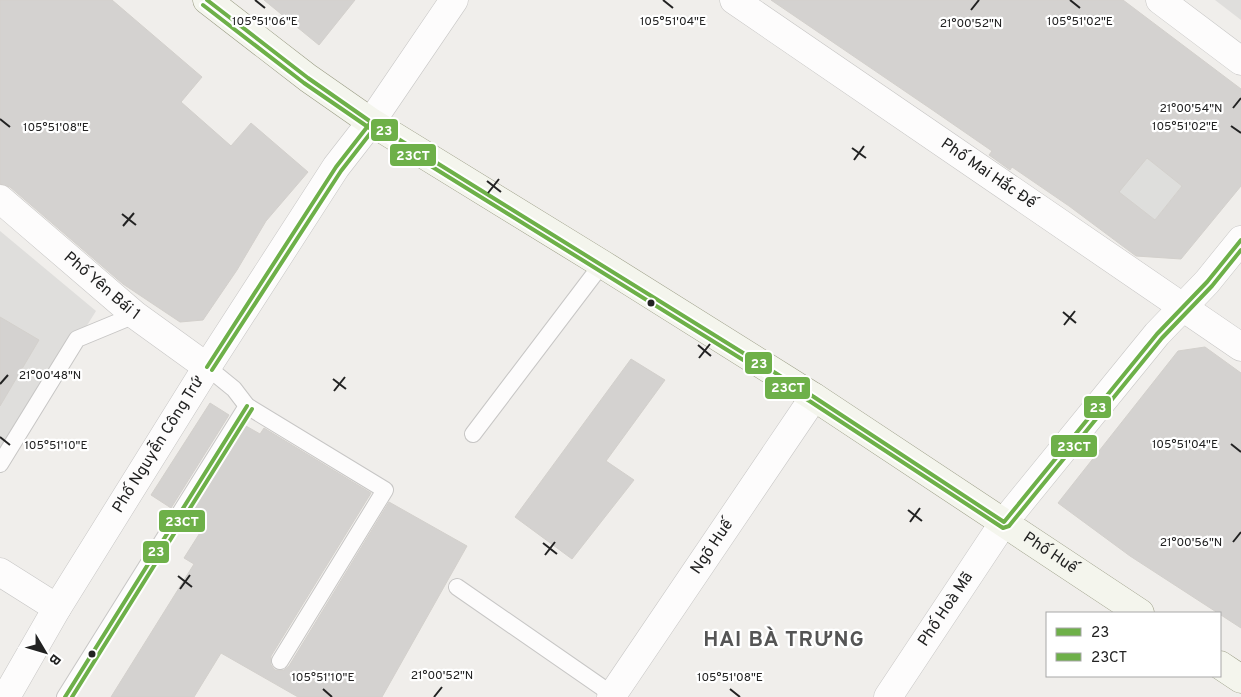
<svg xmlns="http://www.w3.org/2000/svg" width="1241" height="697" viewBox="0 0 1241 697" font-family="Overpass,sans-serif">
<rect width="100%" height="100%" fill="#f0eeeb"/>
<g fill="#dfdedc">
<path d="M1215,0h26v20z"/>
<path d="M0,231l96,80 -96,153z"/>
</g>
<path fill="#dededc" d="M1102,128l93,41 -40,51 -68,-52z"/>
<g fill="#d4d2d0" stroke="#d3d0cc" fill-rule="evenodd">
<path d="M0,0h112l90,77 -21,25 50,44 20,-23 57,49 -42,49 -29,49 -34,50 -23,2 -57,-38 -113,-97 -10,-3z"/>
<path d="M264,0h91l-36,45z"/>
<path d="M771,0h352l118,89v97l-60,73 -45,-3 -67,-50 -57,-39 -2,3 -21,-15 3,-4 -58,-40zM1147,158l35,28 -27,34 -36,-28z"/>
<path d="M0,317l39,23 -39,66z"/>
<path d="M1205,347l36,26v255l-111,-72 -72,-53 120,-152z"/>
<path d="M631,359l34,21 -59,81 28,19 -62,79 -57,-42z"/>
<path d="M210,403l19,12 -58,93 -20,-13z"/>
<path d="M246,426l14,8 4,-6 107,65 -100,163v9l4,5h9l5,-4 100,-164 78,44 -85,151h-84l-77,-44 -27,44h-83l83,-133 -10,-6 19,-30 -15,-9z"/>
</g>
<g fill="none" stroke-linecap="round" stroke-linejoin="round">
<defs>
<g id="service">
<path d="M207,367l27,22 13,17 138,84 -105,171"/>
<path d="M473,434l129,-170"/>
<path d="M0,464l77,-125 58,-24"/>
<path d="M457,587l156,108"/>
<path d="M65,697l182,-291"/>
</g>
<g id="minor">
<path id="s1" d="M734,0l507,347"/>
<path d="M1160,0l81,61"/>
<path id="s2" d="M0,199l135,116 72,52"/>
<path d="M0,572l57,36"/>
<path id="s3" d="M611,697l203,-300"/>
<path id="s4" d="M888,697l116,-175 153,-188 50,-52 34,-42"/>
</g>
<g id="tertiary">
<path id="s5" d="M6,697l51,-89 150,-241 129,-200 35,-45 83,-122"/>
</g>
<g id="secondary">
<path id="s6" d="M207,0l101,78 63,44 231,142 212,133 326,216"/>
<path d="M1220,665l21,14"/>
</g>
</defs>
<use href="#service" stroke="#c7c6c5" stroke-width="18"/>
<use href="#minor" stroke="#c7c6c5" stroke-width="29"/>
<use href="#tertiary" stroke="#c7c6c5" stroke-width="29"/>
<use href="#secondary" stroke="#989a82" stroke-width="29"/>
<use href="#service" stroke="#fdfcfc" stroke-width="16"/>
<use href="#minor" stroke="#fdfcfc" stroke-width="28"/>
<use href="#tertiary" stroke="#fdfcfc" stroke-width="28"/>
<use href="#secondary" stroke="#f4f5ed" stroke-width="28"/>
<defs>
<g id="bus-1">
<path d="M207,0l101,78 63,44 443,275 190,125 153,-188 50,-52 34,-42"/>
<path d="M207,367l129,-200 35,-45"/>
<path d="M65,697l182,-291"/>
</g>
<g id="bus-2">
<path d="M203,5l101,78 64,44 443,275 192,126 6,-2 153,-188 50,-52 29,-36"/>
<path d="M212,370l129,-199 35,-45"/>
<path d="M72,697l180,-288"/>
</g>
</defs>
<use href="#bus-1" stroke="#fff" stroke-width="8"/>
<use href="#bus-2" stroke="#fff" stroke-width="8"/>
<use href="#bus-1" stroke="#6eb049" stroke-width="4"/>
<use href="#bus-2" stroke="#6eb049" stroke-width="4"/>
</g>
<path fill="none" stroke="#222" stroke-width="2" d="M255,0l10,8M663,0l10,8M1070,0l10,8M971,10l8,-10M1233,108l8,-10M0,119l10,8M1231,126l10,7M852,148l14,10M854,160l10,-14M487,181l14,11M488,193l11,-14M122,214l14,11M123,226l11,-13M1063,312l13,11M1064,325l11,-14M698,345l13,11M699,358l11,-14M333,379l13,10M0,384l8,-9M334,391l11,-14M0,437l10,8M1231,444l10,8M908,510l14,11M910,522l10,-14M1233,542l8,-10M543,543l14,11M545,555l10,-13M178,576l14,11M180,589l10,-14M323,689l9,8M730,689l10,8M434,697l8,-10"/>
<g fill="#222" stroke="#fff" stroke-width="2">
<circle cx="651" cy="303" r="4.5"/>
<circle cx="92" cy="654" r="4.5"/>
</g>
<g text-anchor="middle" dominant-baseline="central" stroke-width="4.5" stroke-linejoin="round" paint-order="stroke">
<g font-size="16" fill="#222" stroke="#fff">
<text stroke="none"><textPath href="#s1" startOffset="308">Phố Mai Hắc Đế</textPath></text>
<text stroke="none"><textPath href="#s2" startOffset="134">Phố Yên Bái 1</textPath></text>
<text stroke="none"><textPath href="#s5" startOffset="295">Phố Nguyễn Công Trứ</textPath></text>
<text stroke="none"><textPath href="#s3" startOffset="181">Ngõ Huế</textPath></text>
<text stroke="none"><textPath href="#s6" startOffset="1009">Phố Huế</textPath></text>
<text stroke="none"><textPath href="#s4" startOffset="105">Phố Hoà Mã</textPath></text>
</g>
<g font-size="21" font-weight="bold" letter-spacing="1" fill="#555" stroke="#fff">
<text x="784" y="640">HAI BÀ TRƯNG</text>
</g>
</g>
<g font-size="12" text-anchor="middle" fill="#222" stroke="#fff" stroke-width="4.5" stroke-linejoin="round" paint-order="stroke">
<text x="265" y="25">105°51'06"E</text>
<text x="673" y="25">105°51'04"E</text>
<text x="1080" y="25">105°51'02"E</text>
<text x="971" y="27">21°00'52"N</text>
<text x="1191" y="112">21°00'54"N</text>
<text x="1185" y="130">105°51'02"E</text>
<text x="56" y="131">105°51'08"E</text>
<text x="50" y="379">21°00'48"N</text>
<text x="1185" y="448">105°51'04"E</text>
<text x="56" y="449">105°51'10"E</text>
<text x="1191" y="546">21°00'56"N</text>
<text x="442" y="679">21°00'52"N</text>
<text x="323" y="681">105°51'10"E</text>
<text x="730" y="681">105°51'08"E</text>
</g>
<g stroke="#fff" stroke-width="2">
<rect x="370" y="118" width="29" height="24" rx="5" fill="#6eb049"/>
<rect x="389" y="143" width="48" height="24" rx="5" fill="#6eb049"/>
<rect x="744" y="351" width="29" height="24" rx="5" fill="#6eb049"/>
<rect x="764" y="376" width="47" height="24" rx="5" fill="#6eb049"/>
<rect x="1083" y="395" width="29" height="24" rx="5" fill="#6eb049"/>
<rect x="1050" y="434" width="48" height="24" rx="5" fill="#6eb049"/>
<rect x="158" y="509" width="48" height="24" rx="5" fill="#6eb049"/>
<rect x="142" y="540" width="28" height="24" rx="5" fill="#6eb049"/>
</g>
<g font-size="14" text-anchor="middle" font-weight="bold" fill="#fff">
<text x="384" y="135">23</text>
<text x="413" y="160">23CT</text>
<text x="759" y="368">23</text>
<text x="788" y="392">23CT</text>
<text x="1098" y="412">23</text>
<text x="1074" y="451">23CT</text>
<text x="182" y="526">23CT</text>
<text x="156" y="556">23</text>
</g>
<rect x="1046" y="612" width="175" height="65" fill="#ffffff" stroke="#a7a7a7"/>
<rect x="1056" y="628" width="25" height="8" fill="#6eb049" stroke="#a7a7a7"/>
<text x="1091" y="637" font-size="15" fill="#222222">23</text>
<rect x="1056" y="653" width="25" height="8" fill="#6eb049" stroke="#a7a7a7"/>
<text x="1091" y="662" font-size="15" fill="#222222">23CT</text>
<g transform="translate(45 652) rotate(128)" stroke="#ffffff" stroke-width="4" paint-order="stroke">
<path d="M0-4L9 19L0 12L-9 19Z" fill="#222222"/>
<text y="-8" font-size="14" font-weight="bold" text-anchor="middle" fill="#222222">B</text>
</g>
</svg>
